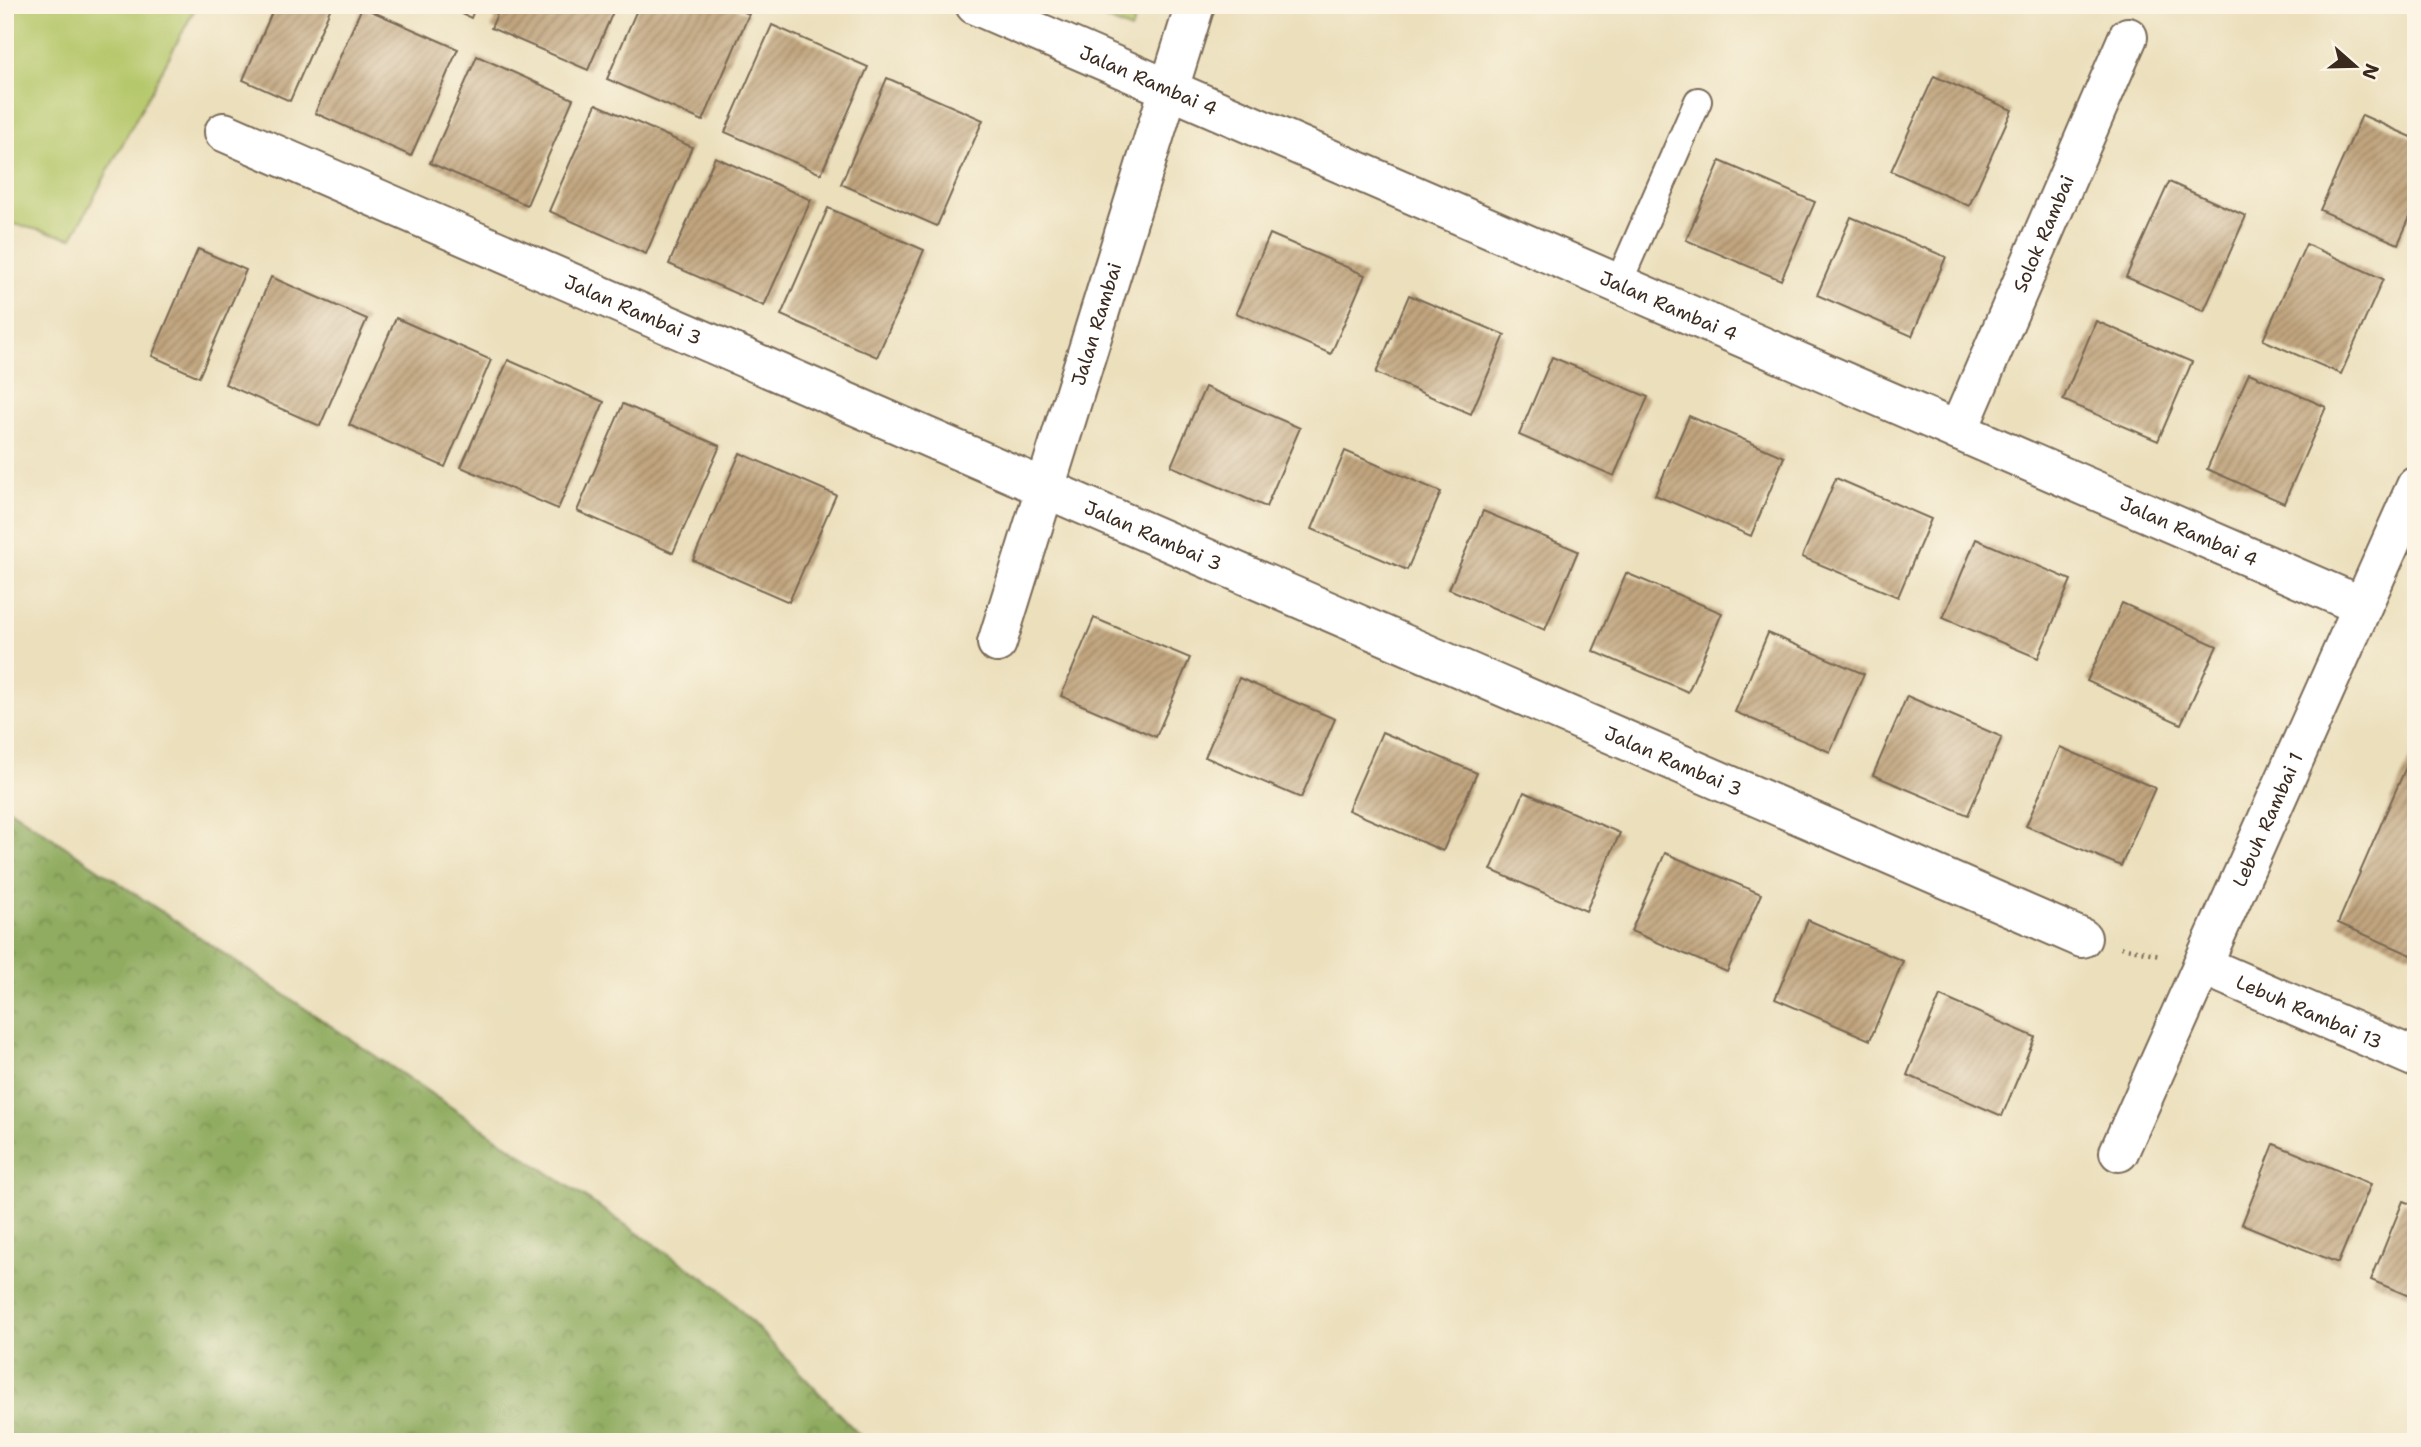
<svg xmlns="http://www.w3.org/2000/svg" width="2421" height="1447" viewBox="0 0 2421 1447" font-family="'Shantell Sans',sans-serif">
<defs>
<pattern id="forest-crowns" width="20" height="18" patternUnits="userSpaceOnUse" patternTransform="scale(1.75)"><rect width="20" height="18" fill="#90ac60"/><path d="M2 6a3 3 0 1 1 6 0M12 15a3 3 0 1 1 6 0" fill="none" stroke="#778c4f"/></pattern>
<pattern id="park-tufts" width="24" height="20" patternUnits="userSpaceOnUse" patternTransform="scale(1.75)"><rect width="24" height="20" fill="#b6c86c"/><path d="M3 7l-1-3M5 7V3M7 7l1-3M15 17l-1-3M17 17v-4M19 17l1-3" fill="none" stroke="#9dac5d"/></pattern>
<pattern id="building-hatch" width="6" height="6" patternUnits="userSpaceOnUse" patternTransform="scale(1.75)"><rect width="6" height="6" fill="#c1a57f"/><path d="M-1 1l2-2M0 6l6-6M5 7l2-2" fill="none" stroke="#9e8767"/></pattern>
</defs>
<rect width="100%" height="100%" fill="#fcf5e5"/>
<filter id="ink" filterUnits="userSpaceOnUse"><feTurbulence type="fractalNoise" baseFrequency=".0143" numOctaves="2"/><feDisplacementMap in="SourceGraphic" scale="14" xChannelSelector="R" yChannelSelector="G"/><feConvolveMatrix kernelMatrix="1 2 1 2 8 2 1 2 1" color-interpolation-filters="sRGB"/></filter>
<filter id="wash" filterUnits="userSpaceOnUse"><feTurbulence type="fractalNoise" baseFrequency=".00686" numOctaves="4" result="noise"/><feDisplacementMap in="SourceGraphic" scale="28" xChannelSelector="R" yChannelSelector="G"/><feGaussianBlur stdDeviation="1.57" result="paint"/><feColorMatrix in="noise" values="0 0 0 0 0 0 0 0 0 0 0 0 0 0 0 0 0 1.4 0 .05"/><feComposite in="paint" operator="in"/></filter>
<g filter="url(#wash)">
<rect width="100%" height="100%" fill="#ebdfbc"/>
<path fill="#b6c86c" stroke="#787945" stroke-width="2" d="M5,5h192l-125,233 -67,-16z"/>
<path fill="url(#forest-crowns)" stroke="#666b3f" stroke-width="2" d="M5,806l714,482 147,154h-861z"/>
<path fill="url(#park-tufts)" stroke="#787945" stroke-width="2" d="M1073,5h68l-10,25z"/>
<g id="blocks">
<g fill="url(#building-hatch)">
<path d="M275,5h57l-42,96 -47,-21z"/>
<path d="M442,5h34l-5,13z"/>
<path d="M501,5h115l-28,65 -97,-42z"/>
<path d="M639,5h89l21,9 -46,107 -96,-42z"/>
<path d="M362,7l96,42 -47,107 -96,-43z"/>
<path d="M772,25l96,42 -47,107 -96,-42z"/>
<path d="M477,56l96,43 -46,106 -97,-42z"/>
<path d="M1934,76l78,34 -43,96 -78,-35z"/>
<path d="M887,78l96,42 -46,106 -96,-42z"/>
<path d="M596,104l96,43 -46,107 -97,-43z"/>
<path d="M2362,115l54,24v65l-18,40 -78,-34z"/>
<path d="M715,157l96,43 -47,106 -95,-42z"/>
<path d="M1720,161l95,41 -34,78 -95,-40z"/>
<path d="M2169,182l77,34 -42,95 -78,-34z"/>
<path d="M828,208l96,42 -47,107 -96,-42z"/>
<path d="M1851,217l95,40 -34,79 -95,-41z"/>
<path d="M1270,234l95,41 -34,79 -95,-41z"/>
<path d="M2306,244l77,35 -42,95 -78,-34z"/>
<path d="M198,249l48,21 -47,107 -47,-21z"/>
<path d="M271,277l96,42 -47,107 -95,-42z"/>
<path d="M1409,295l96,40 -34,79 -95,-41z"/>
<path d="M396,318l95,42 -46,107 -96,-42z"/>
<path d="M2096,321l96,41 -34,79 -95,-41z"/>
<path d="M1552,357l96,40 -34,79 -95,-41z"/>
<path d="M508,360l96,42 -46,107 -97,-42z"/>
<path d="M2249,373l77,34 -42,96 -77,-34z"/>
<path d="M1205,387l95,41 -34,79 -95,-41z"/>
<path d="M623,404l97,42 -47,107 -96,-42z"/>
<path d="M1689,416l95,41 -33,79 -96,-41z"/>
<path d="M1345,451l96,41 -34,78 -95,-41z"/>
<path d="M740,453l96,42 -47,107 -96,-42z"/>
<path d="M1836,478l95,41 -33,78 -96,-40z"/>
<path d="M1483,511l95,40 -33,79 -96,-41z"/>
<path d="M1976,539l95,41 -33,78 -95,-40z"/>
<path d="M1626,573l96,40 -34,79 -95,-41z"/>
<path d="M2122,603l95,43 -36,78 -94,-43z"/>
<path d="M1094,618l96,40 -34,79 -95,-41z"/>
<path d="M1768,633l96,41 -34,78 -95,-40z"/>
<path d="M1239,678l96,41 -34,79 -96,-41z"/>
<path d="M1907,696l95,41 -34,78 -95,-40z"/>
<path d="M1382,732l95,41 -34,78 -95,-41z"/>
<path d="M2416,744v213l-78,-34z"/>
<path d="M2060,747l95,41 -34,78 -95,-40z"/>
<path d="M1524,792l96,41 -34,78 -95,-41z"/>
<path d="M1665,853l96,41 -34,78 -96,-41z"/>
<path d="M1808,920l95,41 -33,79 -95,-41z"/>
<path d="M1940,996l95,41 -33,79 -95,-41z"/>
<path d="M2274,1144l97,40 -33,79 -96,-39z"/>
<path d="M2403,1201l13,5v93l-45,-19z"/>
</g>
</g>
</g>
<g filter="url(#ink)">
<use href="#blocks" fill-opacity="0" stroke="#796955" stroke-width="2"/>
<g fill="none" stroke-linecap="round" stroke-linejoin="round">
<defs>
<path id="lane" d="M1618,284l80,-183"/>
<g id="street">
<path id="s1" d="M975,5l1387,601"/>
<path id="s2" d="M224,132l1858,806"/>
<path id="s3" d="M1958,431l170,-394"/>
<path id="s4" d="M997,643l198,-638"/>
<path id="s5" d="M2202,965l214,93"/>
<path id="s6" d="M2119,1152l297,-666"/>
</g>
</defs>
<use href="#lane" stroke="#796955" stroke-width="30"/>
<use href="#street" stroke="#796955" stroke-width="42"/>
<path stroke="#796955" stroke-width="4.5" stroke-dasharray="2 5" stroke-linecap="butt" d="M2121,947l39,8"/>
<use href="#lane" stroke="#fff" stroke-width="26"/>
<use href="#street" stroke="#fff" stroke-width="38"/>
</g>
</g>
<g text-anchor="middle" dominant-baseline="central" stroke-width="5" stroke-linejoin="round" paint-order="stroke">
<g font-size="19" fill="#3b2a1e" stroke="#fcf5e5">
<text stroke="none"><textPath href="#s1" startOffset="189">Jalan Rambai 4</textPath></text>
<text stroke="none"><textPath href="#s3" startOffset="215">Solok Rambai</textPath></text>
<text stroke="none"><textPath href="#s1" startOffset="756">Jalan Rambai 4</textPath></text>
<text stroke="none"><textPath href="#s2" startOffset="446">Jalan Rambai 3</textPath></text>
<text stroke="none"><textPath href="#s4" startOffset="334">Jalan Rambai</textPath></text>
<text stroke="none"><textPath href="#s1" startOffset="1323">Jalan Rambai 4</textPath></text>
<text stroke="none"><textPath href="#s2" startOffset="1013">Jalan Rambai 3</textPath></text>
<text stroke="none"><textPath href="#s2" startOffset="1580">Jalan Rambai 3</textPath></text>
<text stroke="none"><textPath href="#s6" startOffset="364">Lebuh Rambai 1</textPath></text>
<text stroke="none"><textPath href="#s5" startOffset="117">Lebuh Rambai 13</textPath></text>
</g>
</g>
<rect width="2421" height="1447" fill="none" stroke="#fcf5e5" stroke-width="28"/>
<g transform="translate(2355 66) rotate(110)" stroke="#fcf5e5" stroke-width="5" paint-order="stroke">
<path d="M0-5L12 26L0 18L-12 26Z" fill="#3b2a1e"/>
<text y="-10" font-size="19" font-weight="bold" text-anchor="middle" fill="#3b2a1e">N</text>
</g>
</svg>
